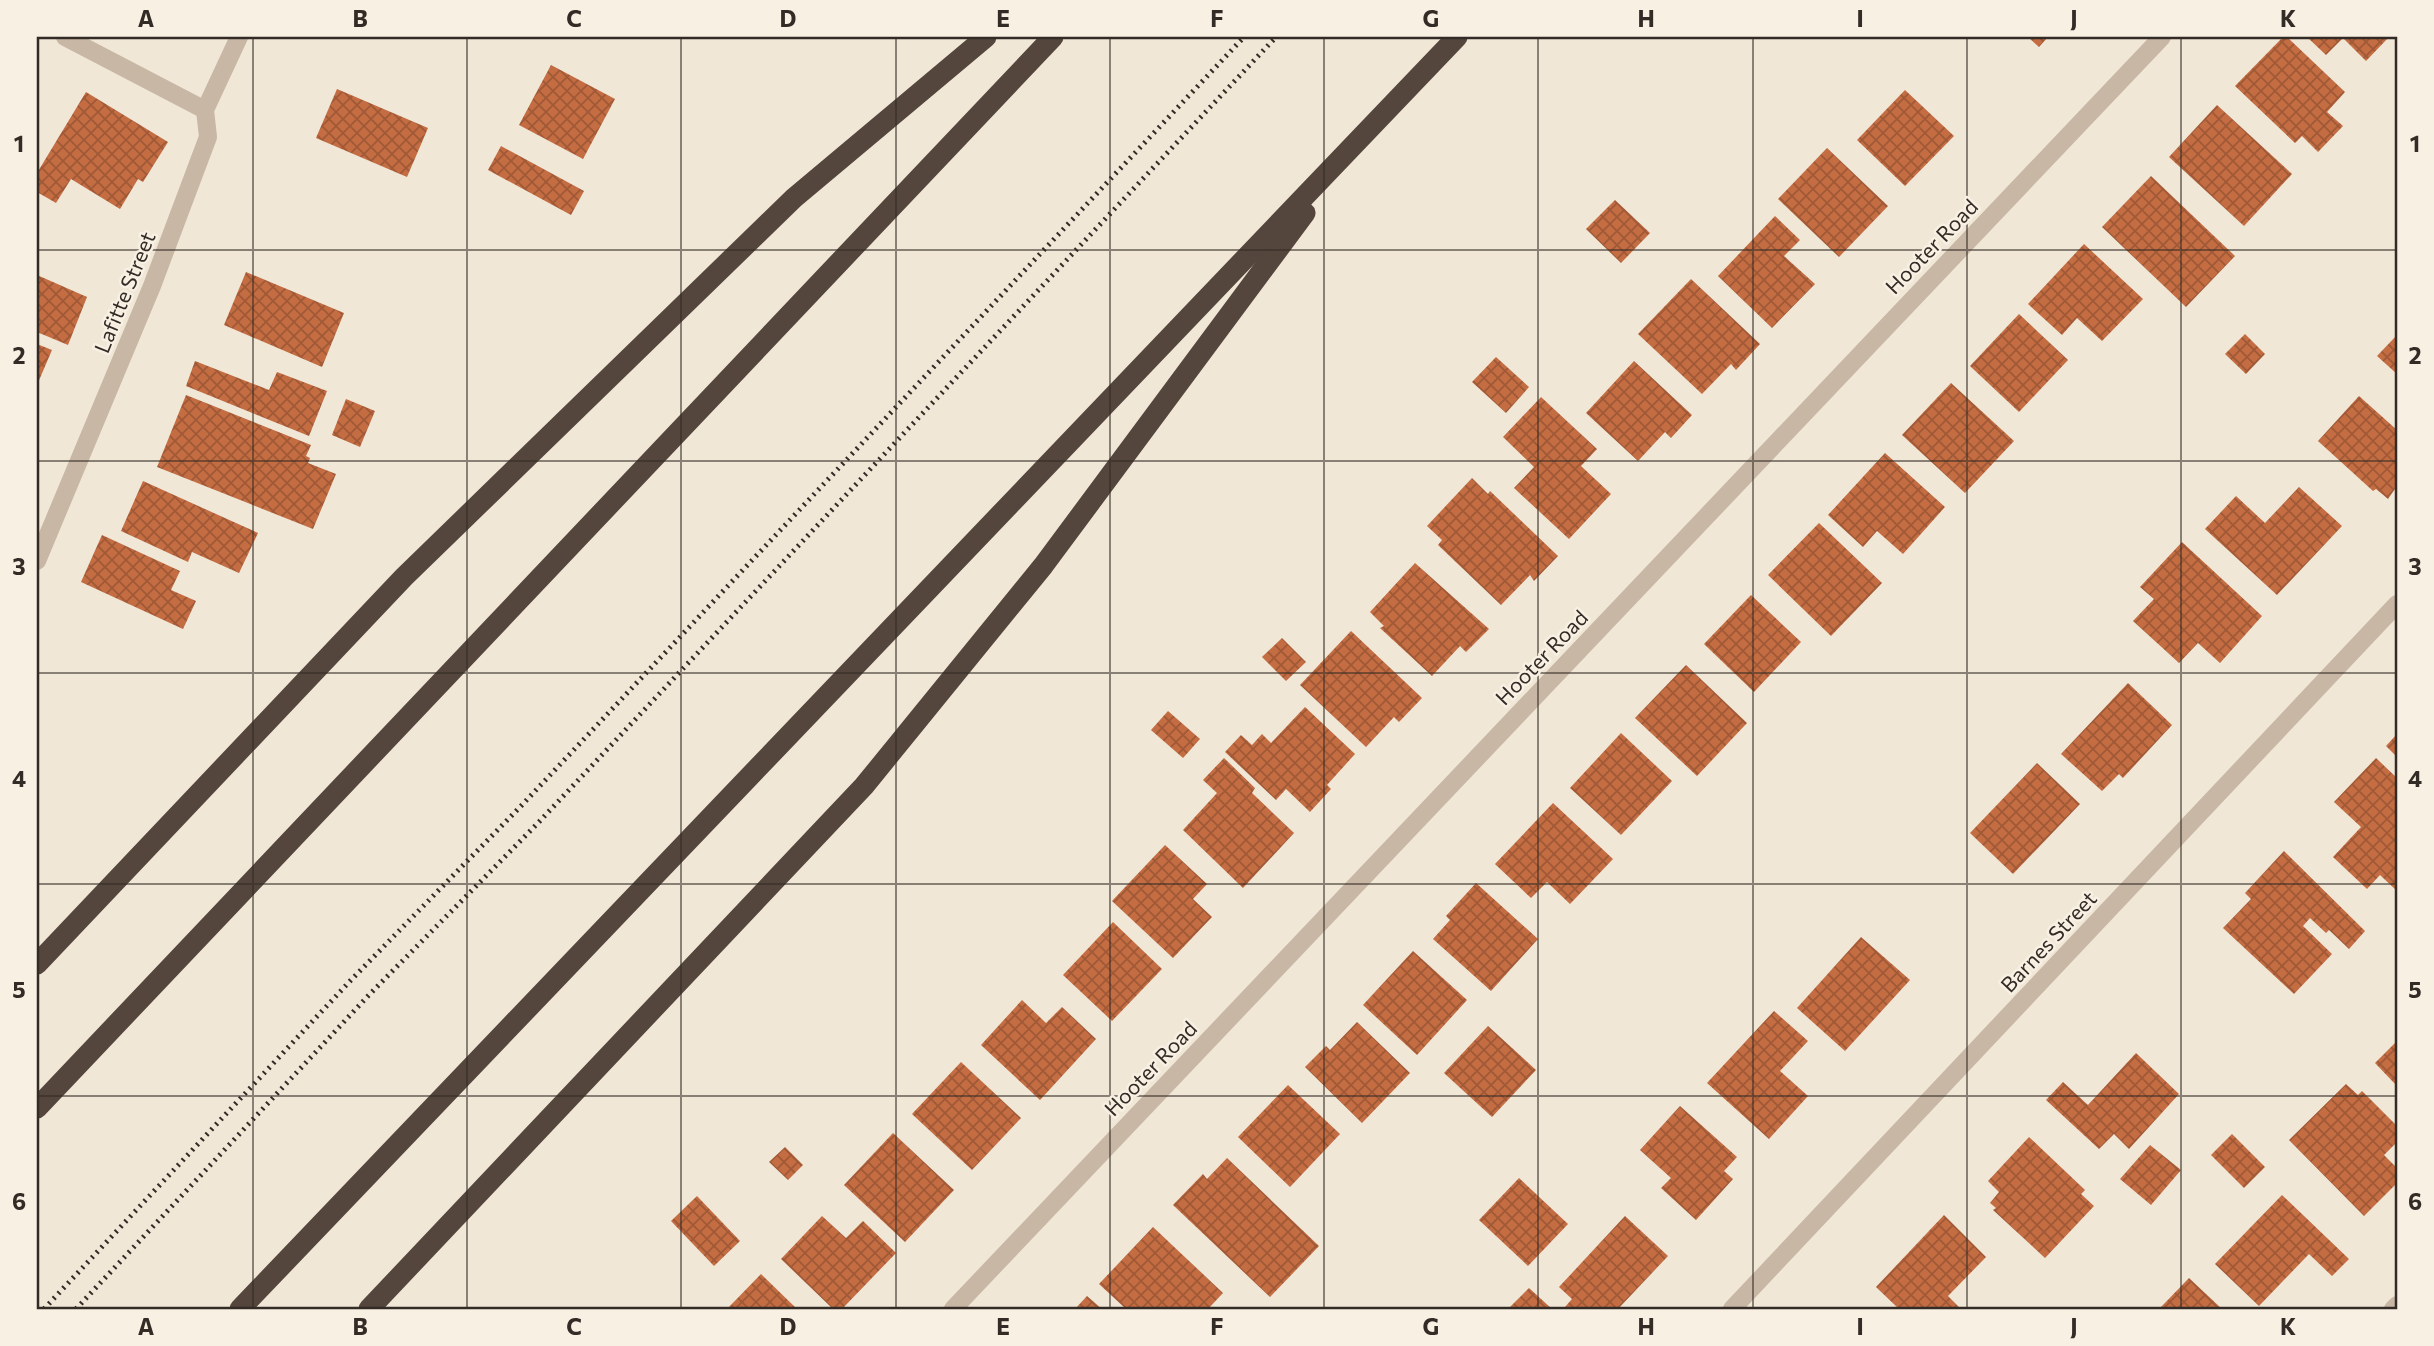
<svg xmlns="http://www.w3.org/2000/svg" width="2434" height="1346" viewBox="0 0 2434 1346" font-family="Commissioner,sans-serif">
<defs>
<pattern id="building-cross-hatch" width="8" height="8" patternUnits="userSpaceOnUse" patternTransform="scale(1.75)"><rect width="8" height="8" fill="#c46c42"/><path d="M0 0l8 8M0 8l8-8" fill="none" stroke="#a05937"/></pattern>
</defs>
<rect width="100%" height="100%" fill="#f0e7d7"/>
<g fill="url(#building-cross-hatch)">
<path d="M2028,37h20l-9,10z"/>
<path d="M2283,37h4l58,55 -18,20 16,14 -25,26 -16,-16 -7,7 -60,-57z"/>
<path d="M2307,37h82l-23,24 -23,-23 -17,17z"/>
<path d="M551,65l64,34 -32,60 -64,-34z"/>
<path d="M337,89l91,39 -21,49 -91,-39z"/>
<path d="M1905,90l49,46 -49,50 -48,-46z"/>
<path d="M86,92l82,50 -25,40 -5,-3 -18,30 -49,-30 -15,24 -19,-11v-19z"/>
<path d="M2217,105l75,69 -48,52 -75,-69z"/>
<path d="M501,146l83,45 -13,24 -83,-45z"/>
<path d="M1827,148l61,58 -49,51 -61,-58z"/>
<path d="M2151,176l84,80 -49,51 -84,-80z"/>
<path d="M1615,200l35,33 -29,30 -35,-34z"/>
<path d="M1775,216l25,24 -16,16 31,28 -43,44 -54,-52z"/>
<path d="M2084,244l59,55 -41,42 -25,-23 -15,17 -34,-31z"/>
<path d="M246,272l98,41 -22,54 -98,-42z"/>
<path d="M37,275l50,22 -19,48 -31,-13z"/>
<path d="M1691,279l69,65 -24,26 -5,-6 -29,30 -64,-60z"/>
<path d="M2019,314l49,46 -49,52 -49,-46z"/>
<path d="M2245,334l20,20 -19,20 -21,-20z"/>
<path d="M2397,335v39l-20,-18z"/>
<path d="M37,344l15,6 -15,35z"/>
<path d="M1496,357l33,30 -23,26 -34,-31z"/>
<path d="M195,361l74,29 8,-18 50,19 -18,45 -123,-50z"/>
<path d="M1634,361l58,54 -21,23 -6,-6 -27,29 -52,-48z"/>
<path d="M1951,383l63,58 -49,52 -63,-58z"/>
<path d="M186,395l125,50 -5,11 4,2 -2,5 28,11 -23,55 -156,-62z"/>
<path d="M2359,396l38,34v56l-9,13 -12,-10 -3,2 -55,-50z"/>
<path d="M1541,397l56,52 -16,17 30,28 -42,45 -55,-51 20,-21 -31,-30z"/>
<path d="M346,399l29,12 -15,36 -28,-12z"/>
<path d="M1885,453l60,54 -42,47 -26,-23 -14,16 -35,-32z"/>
<path d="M1472,478l16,16 2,-3 68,65 -24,25 -4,-6 -29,30 -63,-60 4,-5 -15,-14z"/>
<path d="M143,481l115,52 -19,40 -47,-21 -4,10 -67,-31z"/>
<path d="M2299,487l43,39 -65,69 -72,-66 31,-33 29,27z"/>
<path d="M1819,523l63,60 -51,53 -63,-61z"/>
<path d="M102,535l78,36 -9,19 25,11 -13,28 -102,-47z"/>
<path d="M2182,542l80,74 -42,47 -22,-20 -19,20 -46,-42 21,-22 -14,-12z"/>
<path d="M1415,563l74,66 -23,23 -6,-6 -28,30 -52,-48 4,-2 -14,-14z"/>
<path d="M1751,595l50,47 -47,50 -50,-48z"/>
<path d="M1351,631l71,67 -23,24 -5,-5 -28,30 -66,-62z"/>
<path d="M1282,638l24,24 -20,19 -24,-24z"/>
<path d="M1686,665l61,58 -50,53 -62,-58z"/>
<path d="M2128,683l44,42 -49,53 -4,-4 -17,17 -41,-37z"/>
<path d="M1305,707l50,47 -28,31 4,4 -21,23 -24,-23 -10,11 -51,-48 16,-17 11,10 10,-11 9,9z"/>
<path d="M1168,711l32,28 -17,19 -32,-28z"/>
<path d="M1621,733l51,48 -51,54 -51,-47z"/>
<path d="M2397,734v23l-11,-11z"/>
<path d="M1224,758l31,30 -3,5 42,40 -51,55 -60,-58 34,-37 -14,-13z"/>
<path d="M2376,758l21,20v113l-17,-16 -13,14 -34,-32 28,-30 -27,-25z"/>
<path d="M2037,763l43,41 -67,70 -43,-41z"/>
<path d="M1553,803l60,56 -43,45 -23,-22 -16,16 -36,-34z"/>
<path d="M1165,845l42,39 -14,15 19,18 -39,41 -61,-57z"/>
<path d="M2284,851l81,80 -16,18 -20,-19 -3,3 -16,-15 -7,8 29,28 -38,40 -71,-66 28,-29 -6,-6z"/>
<path d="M1476,883l62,56 -47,52 -58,-52 17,-19 -4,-4z"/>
<path d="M1113,922l49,47 -50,52 -49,-46z"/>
<path d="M1861,937l49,43 -65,71 -48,-43z"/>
<path d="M1413,951l54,49 -50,55 -54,-50z"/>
<path d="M1022,1000l24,23 16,-16 34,32 -56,61 -59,-55z"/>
<path d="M1774,1011l34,30 -28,30 28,25 -39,43 -62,-56z"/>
<path d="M1357,1022l53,51 -48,50 -57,-56 21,-21 4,4z"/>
<path d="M1488,1026l48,44 -44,47 -48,-44z"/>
<path d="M2397,1041v45l-22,-23z"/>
<path d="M2136,1053l43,41 -50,55 -15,-15 -15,15 -53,-49 17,-18 25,23z"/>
<path d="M961,1062l60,56 -49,52 -60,-56z"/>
<path d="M2346,1084l12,11 4,-4 35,35v16l-13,13 13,13v15l-33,33 -75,-76z"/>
<path d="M1288,1085l52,49 -50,53 -52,-50z"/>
<path d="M1680,1106l57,51 -13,14 9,8 -37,41 -35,-32 10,-10 -31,-28z"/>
<path d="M893,1133l61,57 -49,52 -61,-57z"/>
<path d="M2232,1134l33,33 -21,21 -33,-33z"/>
<path d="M2029,1137l56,53 -4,4 13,12 -49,52 -52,-48 3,-2 -6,-5 9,-11 -11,-11z"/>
<path d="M2150,1145l31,25 -30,35 -31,-26z"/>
<path d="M785,1147l18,18 -15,15 -19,-18z"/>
<path d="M1227,1158l92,88 -49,51 -97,-92 30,-31 4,5z"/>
<path d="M1519,1178l49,46 -40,42 -49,-46z"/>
<path d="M2282,1195l67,64 -17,17 -23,-22 -50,52 -44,-42z"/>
<path d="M697,1196l43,45 -26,25 -43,-45z"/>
<path d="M1944,1215l42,42 -38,39 13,13h-62l-23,-22z"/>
<path d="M822,1216l24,22 17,-17 33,32 -54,56h-9l-52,-50z"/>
<path d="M1625,1216l43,40 -50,53h-50l-3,-2 7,-8 -13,-12z"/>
<path d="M1153,1227l70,66 -15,16h-82l-27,-25z"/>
<path d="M761,1274l36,35h-70z"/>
<path d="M2189,1278l33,31 -61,-2z"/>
<path d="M1529,1288l23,21h-44z"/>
<path d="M1087,1296l15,13h-27z"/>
</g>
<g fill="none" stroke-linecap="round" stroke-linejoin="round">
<g stroke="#c8b7a4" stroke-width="18">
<path d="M65,37l140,73"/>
<path d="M37,561l115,-275 56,-149 -3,-27 34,-73"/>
<path d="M953,1309l1209,-1272"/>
<path d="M1732,1309l665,-705"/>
<path d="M2393,1309l4,-4"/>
</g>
<g stroke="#54463d" stroke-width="21">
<path d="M37,964l367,-387 390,-379 192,-161"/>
<path d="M37,1108l1016,-1071"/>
<path d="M240,1309l1217,-1272"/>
<path d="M369,1309l495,-523 179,-220 262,-353"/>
</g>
<g stroke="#332b25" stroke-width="5" stroke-dasharray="2 5" stroke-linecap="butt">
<path d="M44,1309l307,-329 170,-174 723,-769"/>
<path d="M76,1309l292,-313 170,-173 738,-786"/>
</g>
</g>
<path fill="none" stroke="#332b25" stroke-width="2" stroke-opacity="0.55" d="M253,37v1272M467,37v1272M681,37v1272M896,37v1272M1110,37v1272M1324,37v1272M1538,37v1272M1753,37v1272M1967,37v1272M2181,37v1272M37,250h2360M37,461h2360M37,673h2360M37,884h2360M37,1096h2360"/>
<g text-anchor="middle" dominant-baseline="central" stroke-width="5" stroke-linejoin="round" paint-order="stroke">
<g font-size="21" fill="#332b25" stroke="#f8f0e3">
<text transform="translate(1931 246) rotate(-46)">Hooter Road</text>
<text transform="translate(124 292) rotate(-68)">Lafitte Street</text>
<text transform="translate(1541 657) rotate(-46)">Hooter Road</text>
<text transform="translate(2048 941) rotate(-47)">Barnes Street</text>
<text transform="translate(1150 1068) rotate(-46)">Hooter Road</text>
</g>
</g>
<rect width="2434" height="1346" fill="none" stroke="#f8f0e3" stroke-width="77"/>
<rect x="38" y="38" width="2358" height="1270" fill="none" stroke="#332b25" stroke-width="2.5"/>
<g font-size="23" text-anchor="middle" font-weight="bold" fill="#332b25">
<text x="146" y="27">A</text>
<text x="360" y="27">B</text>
<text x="574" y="27">C</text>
<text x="788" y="27">D</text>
<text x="1003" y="27">E</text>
<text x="1217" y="27">F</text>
<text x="1431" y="27">G</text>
<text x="1646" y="27">H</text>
<text x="1860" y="27">I</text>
<text x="2074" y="27">J</text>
<text x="2288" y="27">K</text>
<text x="19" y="152">1</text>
<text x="2415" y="152">1</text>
<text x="19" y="364">2</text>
<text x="2415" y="364">2</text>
<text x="19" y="575">3</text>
<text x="2415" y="575">3</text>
<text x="19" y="787">4</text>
<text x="2415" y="787">4</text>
<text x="19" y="998">5</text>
<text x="2415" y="998">5</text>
<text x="19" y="1210">6</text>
<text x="2415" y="1210">6</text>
<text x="146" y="1335">A</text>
<text x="360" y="1335">B</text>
<text x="574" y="1335">C</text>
<text x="788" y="1335">D</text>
<text x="1003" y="1335">E</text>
<text x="1217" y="1335">F</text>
<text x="1431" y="1335">G</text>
<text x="1646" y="1335">H</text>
<text x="1860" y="1335">I</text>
<text x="2074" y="1335">J</text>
<text x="2288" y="1335">K</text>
</g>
</svg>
